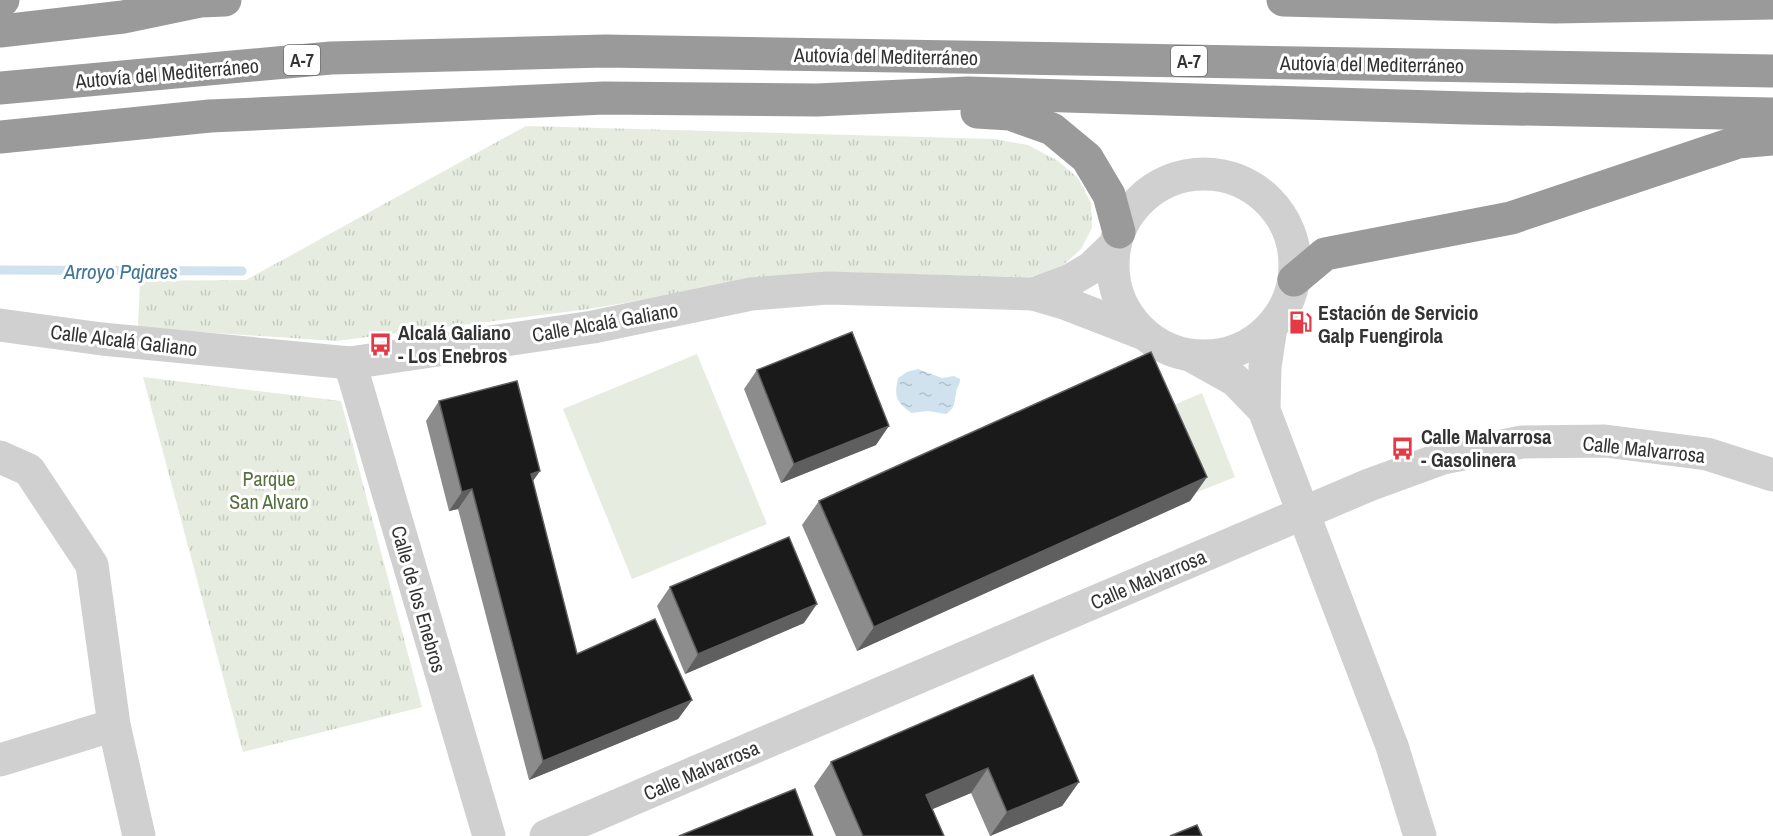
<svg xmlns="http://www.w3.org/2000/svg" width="1773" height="836" viewBox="0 0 1773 836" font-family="'Archivo Narrow',sans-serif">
<defs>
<pattern id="park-tufts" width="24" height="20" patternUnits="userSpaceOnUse" patternTransform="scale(1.5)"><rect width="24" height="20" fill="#e6ecdf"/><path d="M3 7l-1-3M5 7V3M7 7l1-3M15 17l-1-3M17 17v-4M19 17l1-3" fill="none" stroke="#c6cbc0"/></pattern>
<pattern id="water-ripples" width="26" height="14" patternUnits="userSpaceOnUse" patternTransform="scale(1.5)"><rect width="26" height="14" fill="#cfe2ee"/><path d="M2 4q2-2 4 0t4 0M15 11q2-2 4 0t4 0" fill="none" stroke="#b2c2cd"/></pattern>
</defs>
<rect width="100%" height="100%" fill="#fff"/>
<g fill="#e6ecdf">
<path d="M697,354l70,170 -135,55 -69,-170z"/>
<path d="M1202,393l33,84 -40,16 -33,-83z"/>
</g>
<g fill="url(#park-tufts)">
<path d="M526,126l468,13 34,6 30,16 20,17 13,25 1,25 -11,21 -20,18 -31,10 -202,-5 -79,10 -160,27 -253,32 -198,-13 2,-47 106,-1z"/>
<path d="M143,377l198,24 81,306 -179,45z"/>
</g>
<path fill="url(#water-ripples)" d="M918,369l24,9 12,-2 6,3c0,7 -3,7 -4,14 -2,10 0,14 -10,21l-18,-3 -17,2c-15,-12 -17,-16 -13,-35l9,-6z"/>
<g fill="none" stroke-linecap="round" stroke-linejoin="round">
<path stroke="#cfe2ee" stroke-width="9" d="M0,270l242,1"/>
<g stroke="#d0d0d0" stroke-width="33">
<circle cx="1204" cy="265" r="91"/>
<path d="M1033,294l36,-13 22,-13 24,-23"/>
<path d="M0,325l102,14 248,24 243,-36 158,-33 77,-6 205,6 34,10 75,29"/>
<path d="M1271,327l-6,40 -1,43 128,336 28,90"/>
<path d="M1192,356l43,24 29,30"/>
<path d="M350,363l139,473"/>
<path d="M0,457l29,13 63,95 22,160 25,111"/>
<path d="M0,760l114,-35"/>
<path d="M546,836l823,-351 74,-27 79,-16 83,-1 102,13 66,21"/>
</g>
<g stroke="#9a9a9a" stroke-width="33">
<path d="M0,0h3"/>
<path d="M1283,0l272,7 218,-4"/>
<path d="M0,31l123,-14 77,-16 25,-1"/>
<path d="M0,88l331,-30 274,-7 1168,20"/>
<path d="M977,112l33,2 42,15 35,29 22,37 10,37"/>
<path d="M0,137l210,-21 394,-18 213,2 151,-7 499,15 306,6"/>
<path d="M1294,280l31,-26 186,-36 227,-76 35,-3"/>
</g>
</g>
<g fill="#8c8c8c">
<path d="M757,370l119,75 -95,38 -37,-94z"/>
<path d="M439,401l101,70 -7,10 44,173 115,46 -14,19 -149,61 -71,-271 -9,2 -23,-90z"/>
<path d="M1207,477l-17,24 -333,150 -55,-126 17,-24z"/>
<path d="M670,587l134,36 -119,51 -28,-68z"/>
<path d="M1033,675l46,107 -17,24 -72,30 -19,-43 -39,16 12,27h-108l-22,-50 17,-24z"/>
</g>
<g fill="#5f5f5f">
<path d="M889,426l-13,19 -95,38 13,-19z"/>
<path d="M540,471l-14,19 5,-16z"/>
<path d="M1207,477l-17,24 -333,150 17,-24z"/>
<path d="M472,489l-14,20 -9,2 13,-19z"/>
<path d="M817,604l-13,19 -119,51 13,-20z"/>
<path d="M692,700l-14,19 -149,61 14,-19z"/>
<path d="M988,768l-17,25 -62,26 17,-24z"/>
<path d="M1079,782l-17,24 -72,30 17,-24z"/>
</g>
<g fill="#1a1a1a" stroke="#5f5f5f" stroke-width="1.5">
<path d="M852,332l37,94 -95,38 -37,-94z"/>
<path d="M1151,352l56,125 -333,150 -55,-126z"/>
<path d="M517,381l23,90 -9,3 46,180 78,-35 37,81 -149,61 -71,-272 -10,3 -23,-91z"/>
<path d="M789,537l28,67 -119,50 -28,-67z"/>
<path d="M1033,675l46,107 -72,30 -19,-44 -62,27 18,41h-81l-32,-74z"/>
<path d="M795,789l18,47h-134z"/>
<path d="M1197,825l5,11h-32z"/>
</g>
<defs>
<symbol id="fuel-bare" viewBox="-9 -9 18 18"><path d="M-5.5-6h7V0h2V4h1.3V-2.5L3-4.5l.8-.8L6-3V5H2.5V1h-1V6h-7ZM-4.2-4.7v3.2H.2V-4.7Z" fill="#e63946" stroke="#fff" stroke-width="2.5" paint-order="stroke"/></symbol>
<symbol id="bus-bare" viewBox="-9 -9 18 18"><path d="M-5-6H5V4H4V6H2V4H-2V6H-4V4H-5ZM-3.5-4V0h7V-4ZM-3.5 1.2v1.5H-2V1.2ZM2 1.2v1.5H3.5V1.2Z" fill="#e63946" stroke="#fff" stroke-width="2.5" paint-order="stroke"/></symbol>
</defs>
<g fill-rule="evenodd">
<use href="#fuel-bare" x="1284" y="306" width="33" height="33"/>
<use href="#bus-bare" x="364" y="328" width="33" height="33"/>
<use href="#bus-bare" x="1386" y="432" width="33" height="33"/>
</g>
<g text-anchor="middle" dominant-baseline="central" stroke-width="6" stroke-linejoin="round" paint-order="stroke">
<g fill="#fff" stroke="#707070" stroke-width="1.5">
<rect x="284" y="45" width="36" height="30" rx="4.5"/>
<rect x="1171" y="46" width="36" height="30" rx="4.5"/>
</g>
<g font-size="18" font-weight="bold" fill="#333">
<text x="302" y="60">A-7</text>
<text x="1189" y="61">A-7</text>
</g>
<g font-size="20" fill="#333" stroke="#fff">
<text transform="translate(886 56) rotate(1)">Autovía del Mediterráneo</text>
<text transform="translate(1372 64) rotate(1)">Autovía del Mediterráneo</text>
<text transform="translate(167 73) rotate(-5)">Autovía del Mediterráneo</text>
<text transform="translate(605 322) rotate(-10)">Calle Alcalá Galiano</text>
<text transform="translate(124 340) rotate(7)">Calle Alcalá Galiano</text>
<text transform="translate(1644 449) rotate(6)">Calle Malvarrosa</text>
<text transform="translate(1148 579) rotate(-23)">Calle Malvarrosa</text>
<text transform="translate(419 599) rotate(74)">Calle de los Enebros</text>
<text transform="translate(701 770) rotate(-23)">Calle Malvarrosa</text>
</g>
<g font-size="20" font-weight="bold" fill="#333" stroke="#fff" text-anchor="start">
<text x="1318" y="312">Estación de Servicio<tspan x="1318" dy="23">Galp Fuengirola</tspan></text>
<text x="398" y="332">Alcalá Galiano<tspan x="398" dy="23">- Los Enebros</tspan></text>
<text x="1421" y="436">Calle Malvarrosa<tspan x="1421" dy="23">- Gasolinera</tspan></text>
</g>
<g font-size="20" fill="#56703f" stroke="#fff">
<text x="269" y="478">Parque<tspan x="269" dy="23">San Alvaro</tspan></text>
</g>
<g font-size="21" font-style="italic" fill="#3f7597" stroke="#fff">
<text x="121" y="271">Arroyo Pajares</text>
</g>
</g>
</svg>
